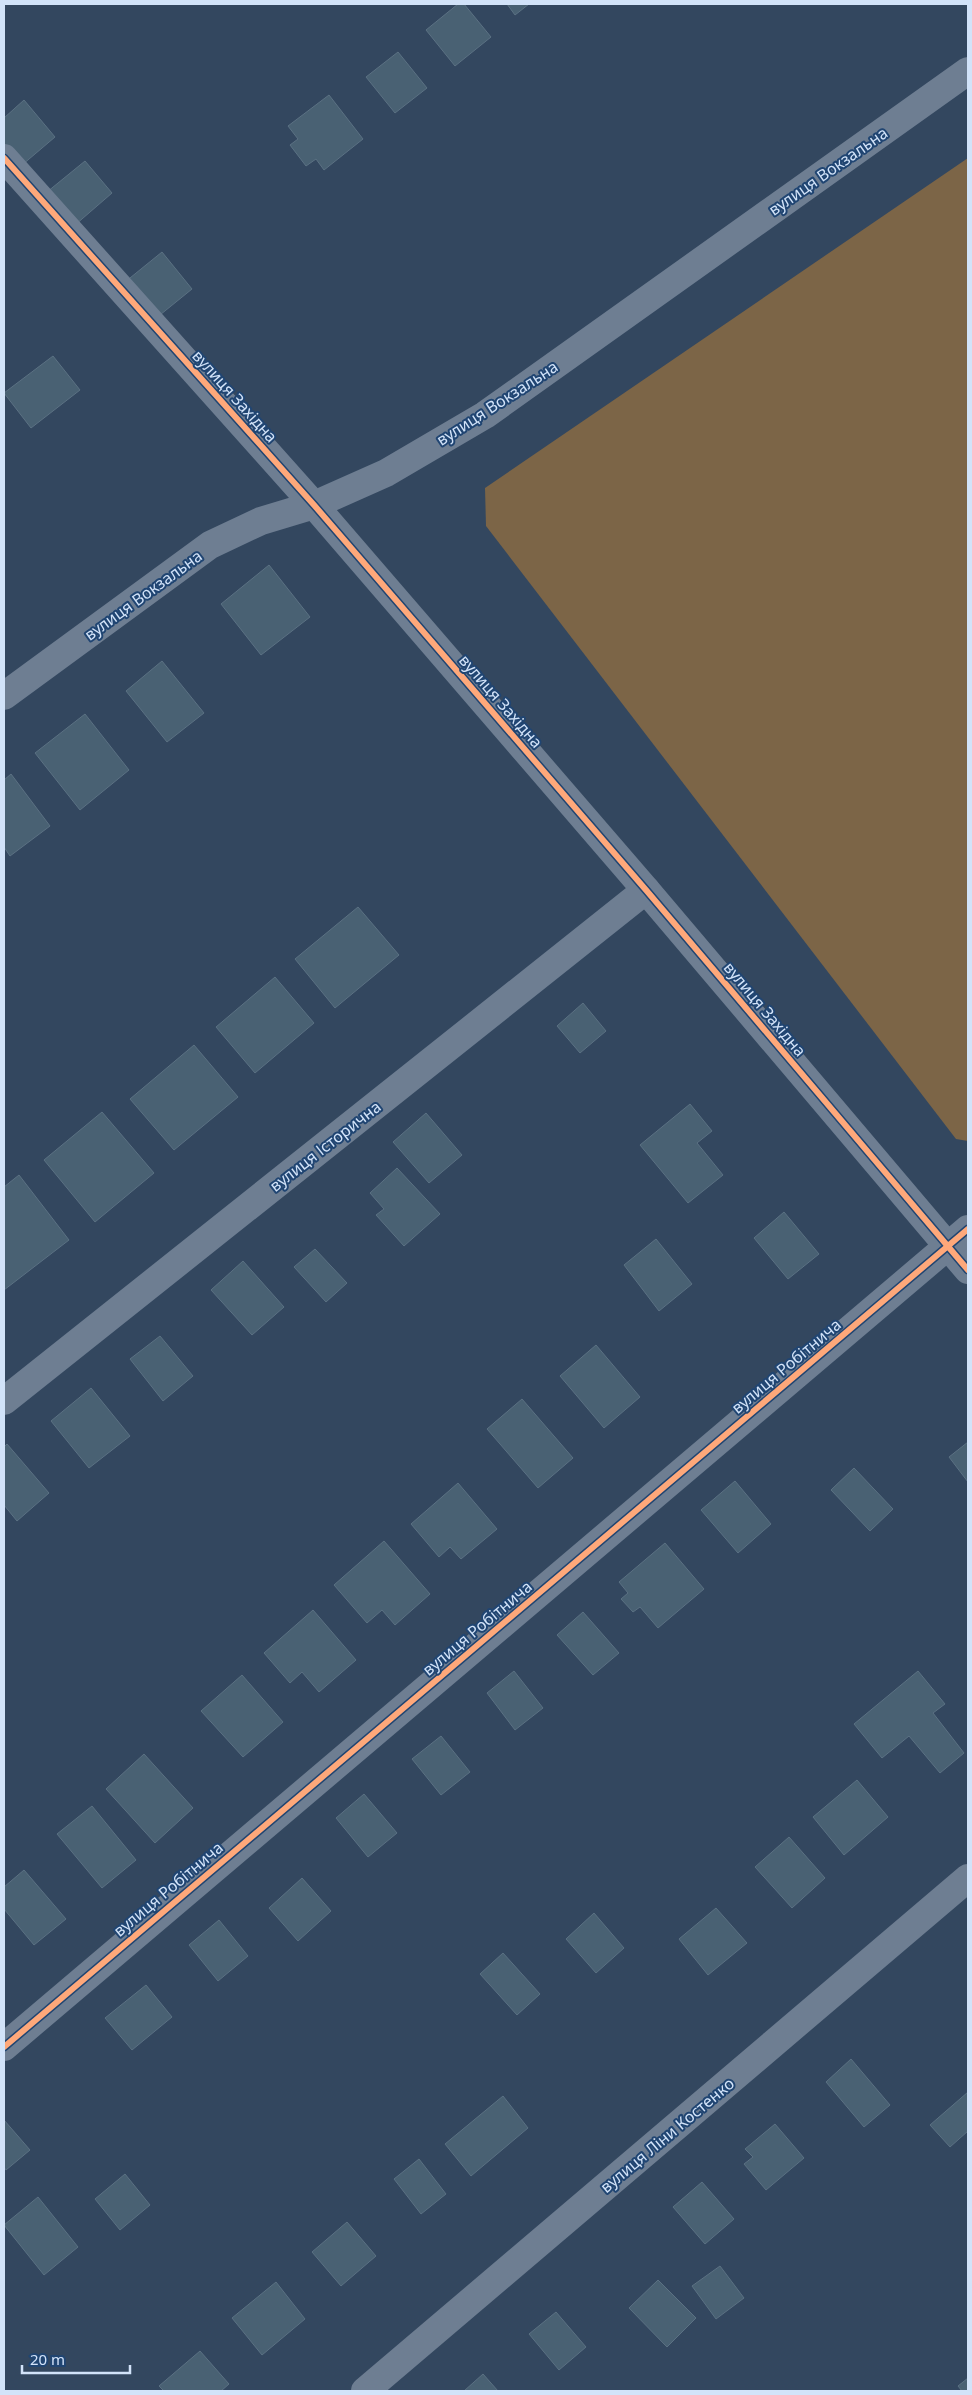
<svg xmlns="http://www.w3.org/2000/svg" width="972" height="2395" viewBox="0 0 972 2395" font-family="'Noto Sans',sans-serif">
<rect width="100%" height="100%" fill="#33475f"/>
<path fill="#7c6547" d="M968,158v983l-12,-2 -470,-613 -1,-38z"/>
<g fill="#496173" stroke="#5b7183">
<path d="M458,4h6l27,33 -36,29 -29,-36z"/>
<path d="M507,4h22l-14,11z"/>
<path d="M398,52l29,36 -32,25 -29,-36z"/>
<path d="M329,95l34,44 -39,31 -8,-11 -10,7 -16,-21 8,-6 -10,-13z"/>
<path d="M24,100l31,37 -33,28 -18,-22v-25z"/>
<path d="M85,161l27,32 -37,32 -28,-33z"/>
<path d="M162,252l30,37 -37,30 -30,-37z"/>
<path d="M53,356l27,34 -49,38 -27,-35z"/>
<path d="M269,565l41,52 -49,38 -40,-51z"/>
<path d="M162,661l42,52 -37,29 -41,-51z"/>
<path d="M85,714l44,56 -49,40 -45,-57z"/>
<path d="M11,774l39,52 -40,30 -6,-9v-67z"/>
<path d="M358,907l41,48 -64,53 -40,-49z"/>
<path d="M275,977l39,46 -59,50 -39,-46z"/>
<path d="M583,1003l23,28 -26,22 -23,-27z"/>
<path d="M194,1045l44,52 -64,53 -44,-51z"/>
<path d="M690,1104l22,27 -15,12 26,32 -35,28 -48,-58z"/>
<path d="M102,1112l52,61 -59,49 -51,-62z"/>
<path d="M426,1113l36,42 -33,28 -36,-41z"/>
<path d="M397,1168l43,46 -36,32 -28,-31 8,-6 -14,-16z"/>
<path d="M19,1175l50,65 -65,50v-103z"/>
<path d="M784,1212l35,42 -31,25 -34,-41z"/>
<path d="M656,1239l36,45 -33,27 -35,-46z"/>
<path d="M315,1249l32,34 -21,19 -32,-35z"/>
<path d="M243,1261l41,46 -32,28 -41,-45z"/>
<path d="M160,1336l33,40 -30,25 -33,-42z"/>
<path d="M596,1345l44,52 -36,31 -44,-52z"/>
<path d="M91,1388l39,48 -41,32 -38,-47z"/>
<path d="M522,1399l51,59 -35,30 -51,-59z"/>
<path d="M968,1442v40l-19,-25z"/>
<path d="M7,1444l42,49 -32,28 -13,-16v-58z"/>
<path d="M854,1468l39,41 -23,22 -39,-41z"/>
<path d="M735,1481l36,43 -33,29 -37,-43z"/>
<path d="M458,1483l39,46 -36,30 -11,-12 -11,10 -28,-33z"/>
<path d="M384,1541l46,53 -35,31 -13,-15 -15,13 -33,-38z"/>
<path d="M665,1543l39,46 -46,39 -18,-21 -7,5 -12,-13 7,-6 -9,-11z"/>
<path d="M313,1610l43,50 -37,32 -17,-20 -12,11 -26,-30z"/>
<path d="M583,1612l36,41 -26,22 -36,-40z"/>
<path d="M514,1671l29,37 -28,22 -28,-37z"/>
<path d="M918,1671l27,33 -12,9 31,40 -24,20 -31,-37 -27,22 -28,-34z"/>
<path d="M242,1675l41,47 -40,35 -42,-46z"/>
<path d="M441,1736l29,36 -29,23 -29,-36z"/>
<path d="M144,1754l49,54 -38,35 -49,-54z"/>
<path d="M857,1780l31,37 -44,38 -31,-38z"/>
<path d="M364,1794l33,39 -29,24 -32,-39z"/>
<path d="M92,1806l44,54 -34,28 -45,-54z"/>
<path d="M789,1837l36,41 -33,30 -37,-41z"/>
<path d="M24,1870l42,49 -32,26 -30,-36v-22z"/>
<path d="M302,1878l29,33 -33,30 -29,-33z"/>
<path d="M716,1908l31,35 -39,32 -29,-36z"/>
<path d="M594,1913l30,35 -28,25 -30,-34z"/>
<path d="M219,1920l29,36 -30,25 -29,-36z"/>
<path d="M503,1953l37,41 -23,21 -37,-41z"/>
<path d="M146,1985l26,32 -40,33 -27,-32z"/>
<path d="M851,2059l39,46 -26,22 -38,-45z"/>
<path d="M968,2092v39l-18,16 -20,-22z"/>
<path d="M503,2096l25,32 -57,48 -26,-32z"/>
<path d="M4,2120l26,30 -24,20 -2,-3z"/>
<path d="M775,2124l29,34 -38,32 -22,-26 9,-7 -8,-8z"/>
<path d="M419,2159l27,35 -25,20 -27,-35z"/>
<path d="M125,2174l25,31 -30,25 -25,-31z"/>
<path d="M702,2182l32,37 -29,25 -32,-37z"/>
<path d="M38,2197l40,50 -34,28 -40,-50z"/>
<path d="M347,2222l29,34 -35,30 -29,-34z"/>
<path d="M720,2266l24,32 -28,21 -24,-33z"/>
<path d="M658,2280l38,38 -29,29 -38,-39z"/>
<path d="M276,2282l29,37 -43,36 -30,-37z"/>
<path d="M556,2312l30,35 -27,23 -30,-36z"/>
<path d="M200,2351l29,33 -8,7h-57l-5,-5z"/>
<path d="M483,2374l15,17h-34z"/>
<path d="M968,2378v13h-6l-4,-5z"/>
</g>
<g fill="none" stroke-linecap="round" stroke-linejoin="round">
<g stroke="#6e7e92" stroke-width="28">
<path d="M4,158l310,347 332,385 322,380"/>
<path d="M4,696l206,-151 51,-24 53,-16 72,-32 99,-58 483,-344"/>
<path d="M4,1401l642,-511"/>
<path d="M4,2047l964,-818"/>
<path d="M365,2391l603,-513"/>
</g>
<defs>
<g id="cycleway">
<path d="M4,158l310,347 332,385 322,380"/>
<path d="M4,2047l964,-818"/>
</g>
</defs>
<use href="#cycleway" stroke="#204572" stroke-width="9"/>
<use href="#cycleway" stroke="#fea87a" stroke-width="6"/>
</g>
<g text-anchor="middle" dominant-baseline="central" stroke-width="4" stroke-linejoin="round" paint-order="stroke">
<g font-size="16" fill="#d2e3f9" stroke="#204572">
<text transform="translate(828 171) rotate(-35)">вулиця Вокзальна</text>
<text transform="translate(235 396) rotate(48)">вулиця Західна</text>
<text transform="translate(497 403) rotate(-33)">вулиця Вокзальна</text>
<text transform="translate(143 595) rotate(-36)">вулиця Вокзальна</text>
<text transform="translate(501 701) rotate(49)">вулиця Західна</text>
<text transform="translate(765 1009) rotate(50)">вулиця Західна</text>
<text transform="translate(325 1146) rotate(-38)">вулиця Історична</text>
<text transform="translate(786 1366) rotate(-40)">вулиця Робітнича</text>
<text transform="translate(477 1628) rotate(-40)">вулиця Робітнича</text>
<text transform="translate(168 1889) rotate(-40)">вулиця Робітнича</text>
<text transform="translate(667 2135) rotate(-40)">вулиця Ліни Костенко</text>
</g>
</g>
<rect width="972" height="2395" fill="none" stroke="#d2e3f9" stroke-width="10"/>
<path d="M22 2365v8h108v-8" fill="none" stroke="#d2e3f9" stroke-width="2.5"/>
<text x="30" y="2365" font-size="15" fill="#d2e3f9" stroke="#204572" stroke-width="4" paint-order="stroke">20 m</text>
</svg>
